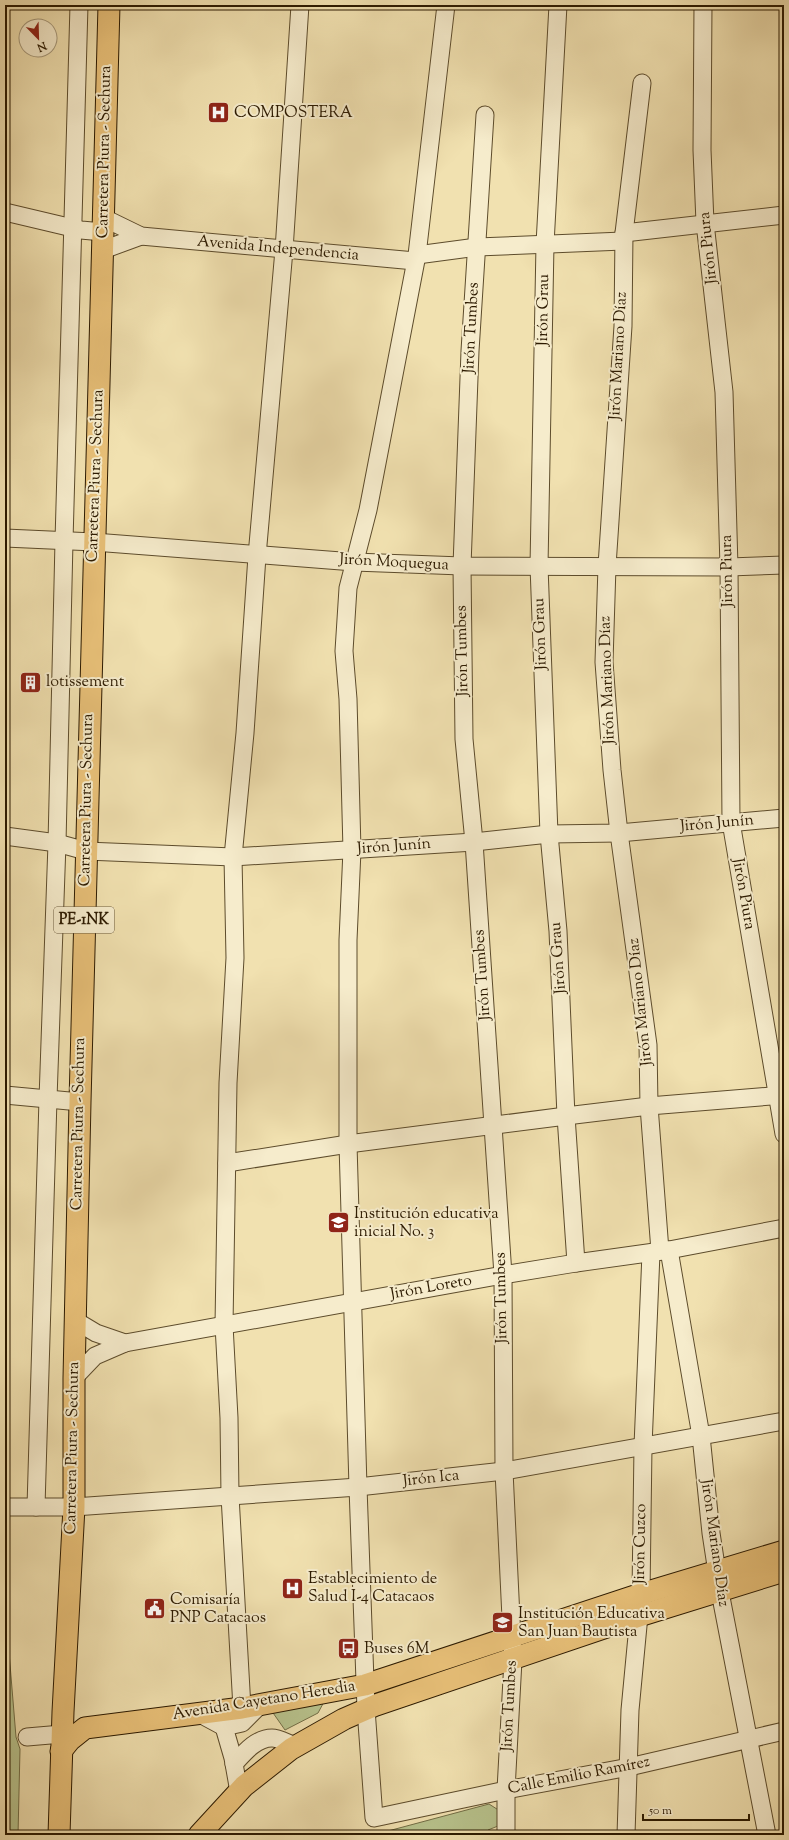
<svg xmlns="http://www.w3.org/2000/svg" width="789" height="1840" viewBox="0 0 789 1840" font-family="'Sorts Mill Goudy',serif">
<rect width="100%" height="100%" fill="#f1e1b0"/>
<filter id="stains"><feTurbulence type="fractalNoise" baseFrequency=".005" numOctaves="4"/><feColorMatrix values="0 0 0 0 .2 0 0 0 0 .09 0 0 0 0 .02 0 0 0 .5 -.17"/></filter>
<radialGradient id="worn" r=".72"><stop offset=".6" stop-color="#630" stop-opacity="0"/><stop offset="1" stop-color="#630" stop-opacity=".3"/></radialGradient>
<g fill="#b8c38d" stroke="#726e46">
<path d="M5,1604l11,133 4,12 -2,86h-13z"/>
<path d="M325,1700l-7,13 -33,17 -14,-20z"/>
<path d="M489,1804l11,7 -2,15 -10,4v5h-115z"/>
</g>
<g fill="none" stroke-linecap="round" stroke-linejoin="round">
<defs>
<g id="minor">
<path d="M446,5l-29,250 -49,255 -20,78 -4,63 4,48 4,151 -4,90v204l10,343 8,222 8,109 132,-28 123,-23 155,-36"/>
<path d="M558,5l-13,239 -6,322 10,268 9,97 8,185 10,147"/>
<path d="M703,5l-1,145 3,73 19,169 5,175 2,255 53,312"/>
<path d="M642,83l-18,150 -1,93 -16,240 -3,96 8,108 7,63 29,212 1,61 11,145"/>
<path d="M485,115l-15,236 -8,215 2,173 10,103 29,433 1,196 9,189 -7,130v45"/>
<path d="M5,212l76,18 22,2"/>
<path d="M104,218l37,18 274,25"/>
<path d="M624,233l160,-18"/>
<path d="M103,250l38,-14"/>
<path d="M417,255l60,-8 146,-6"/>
<path d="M5,538l89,4 260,20 108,4 267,1 55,-2"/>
<path d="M5,836l52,7 29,8 147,6 241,-15 75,-8 70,-1 165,-15"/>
<path d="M5,1095l75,7"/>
<path d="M227,1163l121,-19 218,-28 83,-10 135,-11"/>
<path d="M669,1250l32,186 10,97 9,59 47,243"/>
<path d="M76,1321l20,12 29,10"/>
<path d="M74,1378l21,-22 30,-13 378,-68 73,-12 93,-13 115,-22"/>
<path d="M5,1507h69l156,-11 128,-9 146,-16 280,-50"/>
<path d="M36,1507l12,-408 9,-256 7,-302 15,-536"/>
<path d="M242,1708l-12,-212 -1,-78 -5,-93 4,-242 7,-125 -2,-101 12,-124 12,-177 27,-306 16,-245"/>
<path d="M198,1713l26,14 18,-4 18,-18"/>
<path d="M224,1727l9,31 6,34"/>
<path d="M27,1737l35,-3"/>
<path d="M234,1764c10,-11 22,-26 38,-26 7,0 17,6 24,8"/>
<path d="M626,1835l4,-125 11,-116 2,-148 8,-193"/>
</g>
<g id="major">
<path d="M61,1751l9,-11 15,-12 157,-20 123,-23 276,-91 143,-43"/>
<path d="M59,1835l4,-123 11,-205v-129l6,-276 29,-1097"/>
<path d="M199,1835l45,-49 47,-37 53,-30 32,-14 263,-89 145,-45"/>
</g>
</defs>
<use href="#minor" stroke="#5d4c2c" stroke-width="19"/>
<use href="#major" stroke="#2c1a00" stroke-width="23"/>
<use href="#minor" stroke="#f6eccc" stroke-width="17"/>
<use href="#major" stroke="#e8c078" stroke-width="21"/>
</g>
<defs>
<symbol id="hospital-square" viewBox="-11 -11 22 22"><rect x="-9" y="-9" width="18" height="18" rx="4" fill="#8f2418" stroke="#f6eccc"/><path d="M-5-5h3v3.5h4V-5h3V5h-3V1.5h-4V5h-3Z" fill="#fff"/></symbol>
<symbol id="building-square" viewBox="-11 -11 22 22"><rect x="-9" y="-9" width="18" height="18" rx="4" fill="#8f2418" stroke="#f6eccc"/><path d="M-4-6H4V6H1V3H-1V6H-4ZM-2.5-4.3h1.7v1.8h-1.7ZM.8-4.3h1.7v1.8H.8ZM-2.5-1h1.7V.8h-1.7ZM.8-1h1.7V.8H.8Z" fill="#fff"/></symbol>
<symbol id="school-square" viewBox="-11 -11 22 22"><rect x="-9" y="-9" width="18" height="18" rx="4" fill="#8f2418" stroke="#f6eccc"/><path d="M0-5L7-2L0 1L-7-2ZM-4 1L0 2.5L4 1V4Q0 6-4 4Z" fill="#fff"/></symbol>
<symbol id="civic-square" viewBox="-11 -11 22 22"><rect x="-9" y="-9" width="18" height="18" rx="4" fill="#8f2418" stroke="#f6eccc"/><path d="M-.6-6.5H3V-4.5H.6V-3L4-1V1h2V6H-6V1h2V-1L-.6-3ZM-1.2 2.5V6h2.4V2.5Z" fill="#fff"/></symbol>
<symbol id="bus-square" viewBox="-11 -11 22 22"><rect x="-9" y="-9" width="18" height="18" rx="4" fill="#8f2418" stroke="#f6eccc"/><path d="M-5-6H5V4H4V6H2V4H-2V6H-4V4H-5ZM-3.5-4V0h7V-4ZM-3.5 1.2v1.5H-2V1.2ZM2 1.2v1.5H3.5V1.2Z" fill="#fff"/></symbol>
</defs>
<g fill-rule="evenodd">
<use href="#hospital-square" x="206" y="100" width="25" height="25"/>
<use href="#building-square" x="18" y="670" width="25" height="25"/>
<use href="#school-square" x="326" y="1210" width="25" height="25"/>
<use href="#hospital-square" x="280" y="1576" width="25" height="25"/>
<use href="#civic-square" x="142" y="1596" width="25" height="25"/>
<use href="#school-square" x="490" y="1610" width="25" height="25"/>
<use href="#bus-square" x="336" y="1636" width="25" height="25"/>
</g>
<g text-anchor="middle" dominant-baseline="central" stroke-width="4" stroke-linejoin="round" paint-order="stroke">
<rect fill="#f6eccc" stroke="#69593d" stroke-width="1" x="54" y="907" width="60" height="26" rx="3"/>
<g font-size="15" font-weight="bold" fill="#2c1a00">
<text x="84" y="920">PE-1NK</text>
</g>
<g font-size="16" fill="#2c1a00" stroke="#f6eccc" text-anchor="start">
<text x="234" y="113">COMPOSTERA</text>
<text x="46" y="682">lotissement</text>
<text x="354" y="1214">Institución educativa<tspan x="354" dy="18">inicial No. 3</tspan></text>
<text x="308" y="1579">Establecimiento de<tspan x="308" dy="18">Salud I-4 Catacaos</tspan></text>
<text x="170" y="1600">Comisaría<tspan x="170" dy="18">PNP Catacaos</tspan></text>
<text x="518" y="1614">Institución Educativa<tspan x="518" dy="18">San Juan Bautista</tspan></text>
<text x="364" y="1649">Buses 6M</text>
</g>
<g font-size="16" fill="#2c1a00" stroke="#f6eccc">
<text transform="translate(105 152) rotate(-89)">Carretera Piura - Sechura</text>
<text transform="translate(709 248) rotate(-96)">Jirón Piura</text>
<text transform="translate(278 249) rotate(5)">Avenida Independencia</text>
<text transform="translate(544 310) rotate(-89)">Jirón Grau</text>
<text transform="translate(472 328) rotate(-87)">Jirón Tumbes</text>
<text transform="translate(619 356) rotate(-87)">Jirón Mariano Díaz</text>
<text transform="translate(96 476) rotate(-88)">Carretera Piura - Sechura</text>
<text transform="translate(394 563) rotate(3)">Jirón Moquegua</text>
<text transform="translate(728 571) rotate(-91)">Jirón Piura</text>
<text transform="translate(541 634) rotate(-92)">Jirón Grau</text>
<text transform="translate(463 651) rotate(-91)">Jirón Tumbes</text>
<text transform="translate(608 680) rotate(-92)">Jirón Mariano Díaz</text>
<text transform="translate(87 800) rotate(-89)">Carretera Piura - Sechura</text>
<text transform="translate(717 824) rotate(-5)">Jirón Junín</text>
<text transform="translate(394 847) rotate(-4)">Jirón Junín</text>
<text transform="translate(743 894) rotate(80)">Jirón Piura</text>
<text transform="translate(559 958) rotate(-94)">Jirón Grau</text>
<text transform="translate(483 975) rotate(-94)">Jirón Tumbes</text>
<text transform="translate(641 1002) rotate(-96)">Jirón Mariano Díaz</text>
<text transform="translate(79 1124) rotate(-89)">Carretera Piura - Sechura</text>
<text transform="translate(431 1288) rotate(-10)">Jirón Loreto</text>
<text transform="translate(502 1298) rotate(-91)">Jirón Tumbes</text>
<text transform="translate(73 1448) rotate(-89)">Carretera Piura - Sechura</text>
<text transform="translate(431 1479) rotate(-6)">Jirón Ica</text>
<text transform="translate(714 1543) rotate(82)">Jirón Mariano Díaz</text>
<text transform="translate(641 1544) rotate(-89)">Jirón Cuzco</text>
<text transform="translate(264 1701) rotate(-9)">Avenida Cayetano Heredia</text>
<text transform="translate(510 1706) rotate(-87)">Jirón Tumbes</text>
<text transform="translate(579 1776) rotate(-11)">Calle Emilio Ramírez</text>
</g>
</g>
<rect width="789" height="1840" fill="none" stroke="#f1e1b0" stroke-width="20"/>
<rect x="6" y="6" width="777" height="1828" fill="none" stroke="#2c1a00" stroke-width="2"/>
<rect x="10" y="10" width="769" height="1820" fill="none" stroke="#2c1a00"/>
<g transform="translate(38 38) rotate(157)"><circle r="19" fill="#f6eccc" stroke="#a5987a"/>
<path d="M0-3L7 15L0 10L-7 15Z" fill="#8f2418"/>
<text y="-6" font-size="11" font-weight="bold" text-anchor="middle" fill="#2c1a00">N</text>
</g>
<path d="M643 1814v6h106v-6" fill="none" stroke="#2c1a00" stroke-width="2"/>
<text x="649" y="1814" font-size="12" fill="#2c1a00" stroke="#f6eccc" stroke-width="3" paint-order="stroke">50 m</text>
<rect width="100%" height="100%" filter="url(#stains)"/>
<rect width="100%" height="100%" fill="url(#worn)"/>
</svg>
